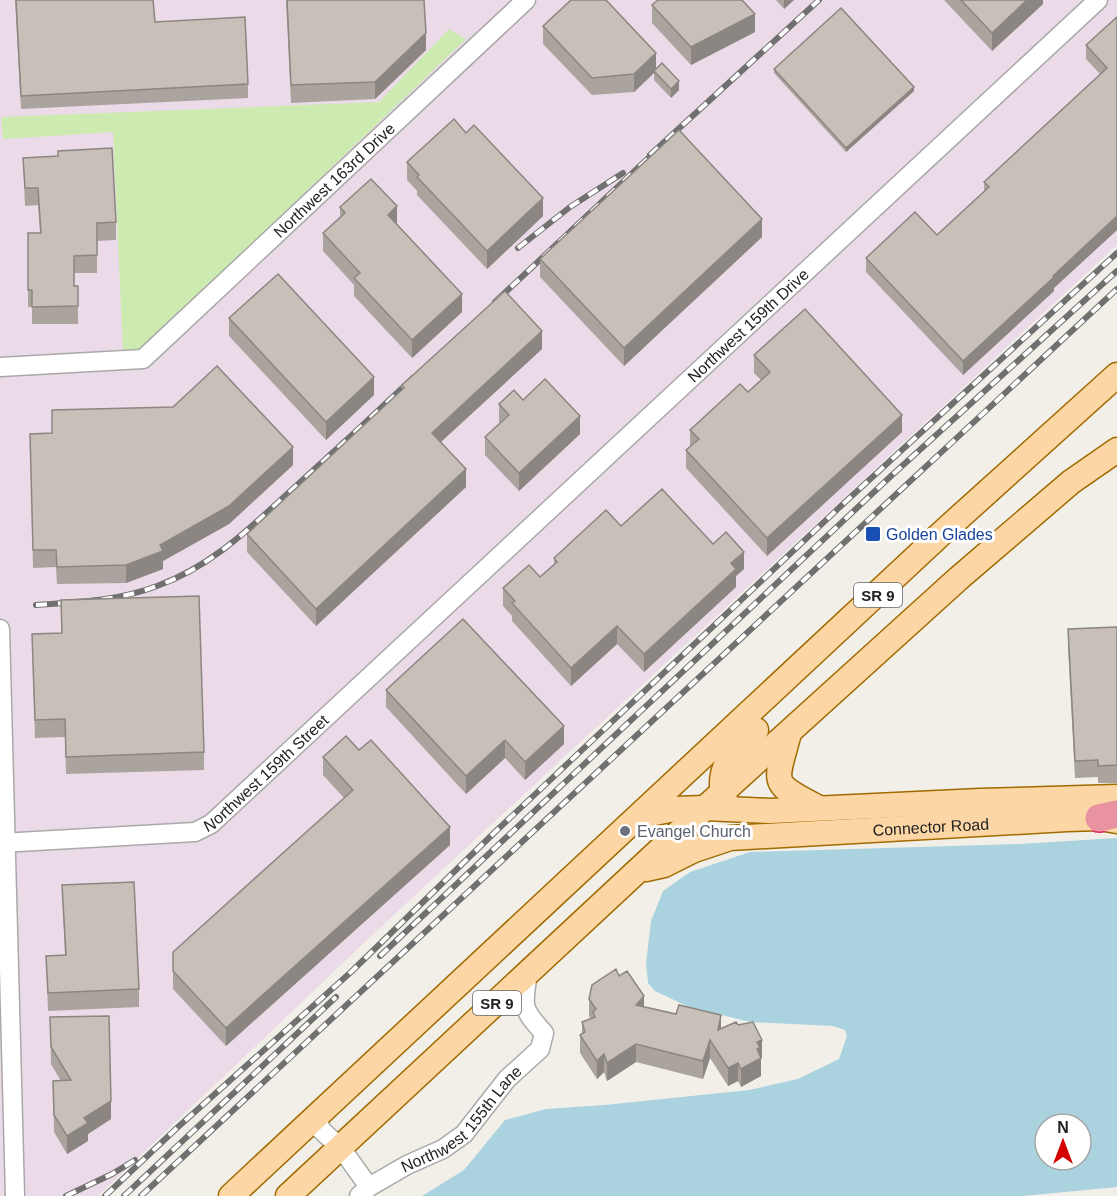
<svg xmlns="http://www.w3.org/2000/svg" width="1117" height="1196" viewBox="0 0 1117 1196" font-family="Helvetica,sans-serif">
<rect width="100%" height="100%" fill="#f2efe9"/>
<path fill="#ebdbe8" d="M0,0h1117v245l-734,680 -285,271h-98z"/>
<path fill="#cdebb0" d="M449,29l17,10 -326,311 -17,1 -10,-219 -110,7 -2,-22 378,-15z"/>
<path fill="#aad3df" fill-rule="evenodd" d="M1117,838v349l-94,9h-601l42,-26 41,-50 41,-11 59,-4 144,-15 49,-11 41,-20 8,-23 -2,-6 -12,-4 -83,-4 -61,-15 -34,-16 -7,-8 -2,-20 5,-42 12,-30 27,-19 60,-20 269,-8zM1045,1124h36v36h-36z"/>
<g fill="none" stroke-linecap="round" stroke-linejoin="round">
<defs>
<g id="minor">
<path id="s1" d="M0,367l143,-8 383,-359"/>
<path d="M0,629l15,567"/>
<path id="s2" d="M0,843l195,-11 16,-8 887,-824"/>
<path d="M317,1116l4,14 20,18 28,39"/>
<path id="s3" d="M359,1196l10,-9 38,-22 36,-16 21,-15 43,-55 33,-30 4,-16c-22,-24 -22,-26 -16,-59"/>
</g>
<g id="major">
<path d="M789,733c-13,51 -21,49 28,74"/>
<path d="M725,800c-11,-32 10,-50 31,-70"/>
<path d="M640,816l34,-7 31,-1 65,3 210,-10 137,-4"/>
<path id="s4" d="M646,869l18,-4 30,-15 36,-12 337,-19 32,-1 18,3"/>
<path d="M231,1196l712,-664 174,-157"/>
<path d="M288,1196l417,-388 254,-230 112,-96 46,-32"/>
</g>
<path id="highway" d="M1099,818l18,-4"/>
</defs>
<use href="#minor" stroke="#a9a9a9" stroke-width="21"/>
<use href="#major" stroke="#a06b00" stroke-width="27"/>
<use href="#highway" stroke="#dc2a67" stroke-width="30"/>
<use href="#minor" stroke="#fff" stroke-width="18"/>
<use href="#major" stroke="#fcd6a4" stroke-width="24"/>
<use href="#highway" stroke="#e892a2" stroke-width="27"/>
<defs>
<g id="rail">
<path d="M650,155l169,-155"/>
<path d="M518,248l52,-41 53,-34"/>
<path d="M495,302l162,-152"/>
<path d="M36,605c41,-3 82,-4 121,-19 56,-20 96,-61 139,-100 40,-36 79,-72 117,-108"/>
<path d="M380,956l511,-480 226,-205"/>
<path d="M66,1196l46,-22 23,-14"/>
<path d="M105,1196l73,-69 173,-155 144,-140 348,-328 274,-251"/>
<path d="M124,1196l212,-199"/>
<path d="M141,1196l976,-907"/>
</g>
</defs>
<use href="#rail" stroke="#707070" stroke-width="6"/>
<use href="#rail" stroke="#fff" stroke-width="4" stroke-dasharray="11" stroke-linecap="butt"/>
</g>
<g fill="#aba49e">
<path d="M15,0h138l2,22 93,62v14l-227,11z"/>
<path d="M286,0h138l2,50 -51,49 -84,4z"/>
<path d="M656,0h86l13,32 -64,33 -39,-42v-18l5,-4z"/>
<path d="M776,0h18l-10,9z"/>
<path d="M944,0h99v4l-51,47z"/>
<path d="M1117,17v213l-63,58v3l-91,84 -97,-103v-14l71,-23 47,-44v-9l116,-108 -14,-15v-14z"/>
<path d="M543,26l113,43 23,21 -8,8 -17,-18v-7l-20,19 -42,3 -49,-51z"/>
<path d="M774,69l140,22 -68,61 -72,-79z"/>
<path d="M23,158l93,64v18l-19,1v32h-23v13h4v38h-46v-17h-4v-74h12l-2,-28 -13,1z"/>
<path d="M407,162l136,54 -56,53 -70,-74v-4l-10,-11z"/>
<path d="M340,207l57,17 65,88 -50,46 -58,-62v-11l-31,-34v-18l17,-16z"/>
<path d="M762,237l-138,129 -84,-89v-18z"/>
<path d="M229,318l145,77 -48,45 -97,-104z"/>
<path d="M542,349l-101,93 25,45 -150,139 -69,-74v-18l155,-144v-5z"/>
<path d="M754,355l148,77 -135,124 -81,-88v-18l4,-4v-16l58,-38 13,-12 -7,-7z"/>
<path d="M523,400l57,34 -61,57 -34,-36v-18l15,-14 -1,-1v-18z"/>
<path d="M52,410l241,55 -64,59 -66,37v8l-37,14 -69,1 -1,-17 -23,1 -3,-134 22,-1z"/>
<path d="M621,526l92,18 31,25 -8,7v11l-92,85 -27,-28 -46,42 -59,-65v-5l-9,-10v-18l37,-11 14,-13v-6z"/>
<path d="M61,600l143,152v18l-138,4 -1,-37 -30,1 -3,-104 29,-1z"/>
<path d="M1117,627v156h-19v-6l-23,1 -7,-131v-18z"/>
<path d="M386,690l178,54 -39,36 -20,-22 -39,36 -80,-87z"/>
<path d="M359,750l91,95 -224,201 -53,-57v-37l171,-154 -21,-23v-18z"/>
<path d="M62,885l77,104v18l-91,4 -2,-55 19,-1z"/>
<path d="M619,976l25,31 77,22 41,29h-1v18l-20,11 -3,-6 -10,5 -18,-28 -7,21 -67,-17 -29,19 -3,-9 -7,7 -17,-26v-18l2,-1v-12l9,-3 -2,-3v-17z"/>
<path d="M50,1017l61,102 -23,15v7l-21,13 -13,-22 -1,-51h8l-10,-17z"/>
</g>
<g fill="#8b8681">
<path d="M784,0h10l-10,9z"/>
<path d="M1027,0h16v4l-51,47v-18z"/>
<path d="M755,14v18l-64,33v-18z"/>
<path d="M426,33v17l-51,49v-17z"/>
<path d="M656,53v18h-2v2l-20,19v-18z"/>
<path d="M679,81v9l-8,8v-9z"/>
<path d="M914,87v4l-68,61v-4z"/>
<path d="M543,198v18l-56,53v-18z"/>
<path d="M397,206v18l-9,9v-18z"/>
<path d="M1117,216v14l-63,58v3l-91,84v-14z"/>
<path d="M762,219v18l-138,129v-18z"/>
<path d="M462,294v18l-50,46v-18z"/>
<path d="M542,331v18l-110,101v-17z"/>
<path d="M374,377v18l-48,45v-18z"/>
<path d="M902,415v17l-135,124v-18z"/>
<path d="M580,416v18l-61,57v-18z"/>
<path d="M293,447v18l-64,59 -66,37v8l-37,14v-18l34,-20z"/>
<path d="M466,469v18l-150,139v-17z"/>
<path d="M744,552v17l-8,7v11l-92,85v-18l87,-91z"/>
<path d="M617,626v18l-46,42v-18z"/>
<path d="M564,726v18l-39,36v-18z"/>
<path d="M505,740v18l-39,36v-18z"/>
<path d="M450,827v18l-224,201v-18z"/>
<path d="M644,996v18l-8,-9z"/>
<path d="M721,1015v17l-3,-2z"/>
<path d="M710,1040v18l-7,21v-18z"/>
<path d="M762,1040v18l-2,1 1,-1v18l-20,11v-18l16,-27z"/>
<path d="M636,1044v18l-29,19v-18z"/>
<path d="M604,1054v18l-7,7v-18z"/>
<path d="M738,1063v18l-10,5v-18z"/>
<path d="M111,1101v18l-23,15v7l-21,13v-18l17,-18z"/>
</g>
<g fill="#c7bfb8" stroke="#8b8681" stroke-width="1.5">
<path d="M16,0h137l2,22 90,-5 3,67 -227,12z"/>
<path d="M287,0h137l2,33 -51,49 -84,3z"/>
<path d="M571,0h35l50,53 -22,21 -42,4 -49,-52z"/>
<path d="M658,0h84l13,14 -64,33 -39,-42z"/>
<path d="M961,0h66l-35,33z"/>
<path d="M841,8l73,79 -68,61 -72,-79z"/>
<path d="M1117,17v199l-64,60 1,1 -91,84 -97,-103 49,-46 22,23 52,-48 -5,-5 123,-114 -21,-23z"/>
<path d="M662,63l17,18 -8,8 -17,-18z"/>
<path d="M454,119l12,14 8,-8 69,73 -56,53 -70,-74 2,-2 -12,-13z"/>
<path d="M679,130l83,89 -138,129 -84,-89z"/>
<path d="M112,148l4,74 -19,1v32l-23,1v30h4v20l-46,1v-17h-4v-57h13l-3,-45h-13l-2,-30 35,-2v-5z"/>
<path d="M371,179l26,27 -9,9 74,79 -50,46 -58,-62 6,-5 -37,-40 22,-20 -5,-6z"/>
<path d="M278,274l96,103 -48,45 -97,-104z"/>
<path d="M505,291l37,40 -110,102 34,36 -150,140 -69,-75 157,-146 -2,-3z"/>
<path d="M805,309l97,106 -135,123 -81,-88 13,-11 -9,-9 50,-46 8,8 22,-20 -16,-17z"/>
<path d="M217,366l76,81 -64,59 -69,39 3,6 -37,14 -69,2 -1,-17h-23l-3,-116 22,-1v-23l121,-3z"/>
<path d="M545,379l35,37 -61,57 -34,-36 24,-22 -10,-11 15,-14 9,10z"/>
<path d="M662,489l51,55 13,-12 18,20 -13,11 5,6 -92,85 -27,-28 -46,42 -59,-65 3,-2 -12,-13 26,-23 11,12 17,-15 -3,-4 52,-48 15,16z"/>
<path d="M199,596l5,156 -138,5 -1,-38 -30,1 -3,-86 30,-1 -1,-33z"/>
<path d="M463,619l101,107 -39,36 -20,-22 -39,36 -80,-86z"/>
<path d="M1117,627v138l-19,1v-6l-23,1 -7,-132z"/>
<path d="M346,736l13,14 12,-10 79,87 -224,201 -53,-57v-19l180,-162 -30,-33z"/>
<path d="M134,882l5,107 -91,4 -2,-37 20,-1 -4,-70z"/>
<path d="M616,969l3,7 8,-5 17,25 -8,9 40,9 3,-9 42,10 -3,15 18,-8 2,3 15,-3 9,18 -5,2 3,5 -3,2 4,9 -20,11 -3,-6 -10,5 -18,-28 -7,21 -67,-17 -29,19 -3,-9 -7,7 -17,-26 5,-3 -3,-10 13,-5 -2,-5 3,-3 -7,-10 3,-14z"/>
<path d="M109,1016l2,85 -27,17 4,5 -21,13 -13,-21 -1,-34 18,-1 -20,-33 -1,-30z"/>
</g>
<rect fill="#1a4fb4" stroke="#fff" stroke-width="2" x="865" y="526" width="16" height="16" rx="3"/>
<circle fill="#6b7280" stroke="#fff" stroke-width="2" cx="625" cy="831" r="6"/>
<g text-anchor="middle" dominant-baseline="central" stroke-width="6" stroke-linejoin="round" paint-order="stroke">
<g fill="#fff" stroke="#646464" stroke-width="1.5">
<rect x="854" y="583" width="48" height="24" rx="4.5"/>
<rect x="473" y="991" width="48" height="24" rx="4.5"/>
</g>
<g font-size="15" font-weight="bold" fill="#222">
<text x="878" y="595">SR 9</text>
<text x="497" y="1003">SR 9</text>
</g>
<g font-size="16" fill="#222" stroke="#fff">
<text stroke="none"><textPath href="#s1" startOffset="405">Northwest 163rd Drive</textPath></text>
<text stroke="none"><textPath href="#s2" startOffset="946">Northwest 159th Drive</textPath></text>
<text stroke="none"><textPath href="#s2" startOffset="288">Northwest 159th Street</textPath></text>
<text stroke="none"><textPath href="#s4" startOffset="291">Connector Road</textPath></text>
<text stroke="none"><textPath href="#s3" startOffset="130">Northwest 155th Lane</textPath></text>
</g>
<g font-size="16" fill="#164399" stroke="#fff" text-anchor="start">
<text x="886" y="534">Golden Glades</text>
</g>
<g font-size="16" fill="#5b616d" stroke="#fff" text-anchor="start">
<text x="637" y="831">Evangel Church</text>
</g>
</g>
<g transform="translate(1063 1142)"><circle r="28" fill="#ffffff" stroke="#a7a7a7" stroke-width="1.5"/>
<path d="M0-4.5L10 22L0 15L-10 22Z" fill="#d40000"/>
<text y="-9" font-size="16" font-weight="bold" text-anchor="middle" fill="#222222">N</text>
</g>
</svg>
